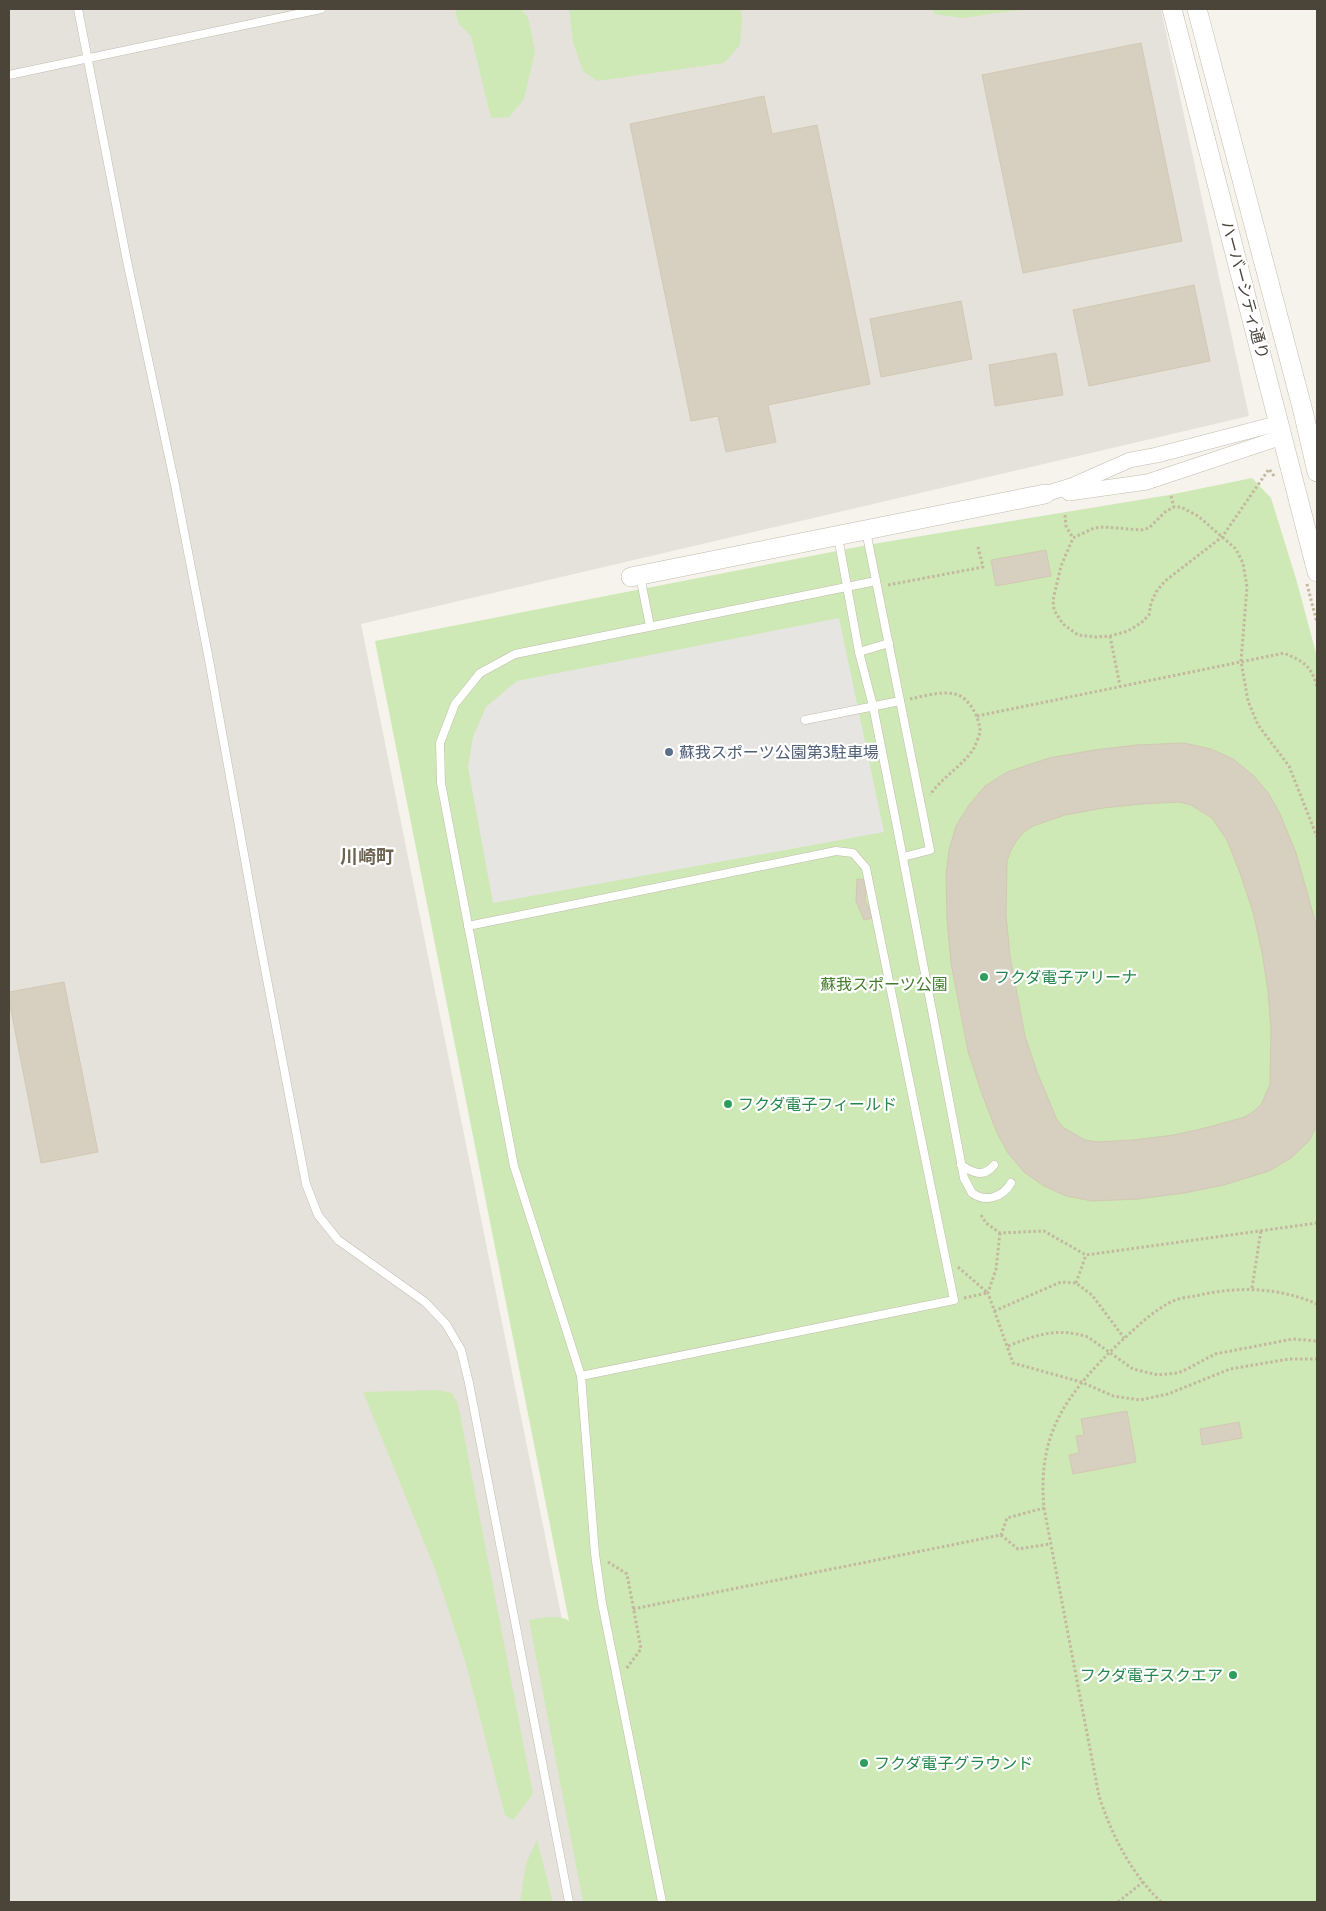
<svg xmlns="http://www.w3.org/2000/svg" width="1326" height="1911" viewBox="0 0 1326 1911" font-family="'Fira Sans','Noto Sans JP',sans-serif">
<rect width="100%" height="100%" fill="#f5f3eb"/>
<path fill="#e5e2dc" d="M9,9h1152l88,407 -888,208 258,1278h-610z"/>
<g fill="#cee9b5">
<path d="M460,9h61l7,8 7,34 -11,48 -15,18 -18,1 -20,-82 -12,-12 -4,-12z"/>
<path d="M569,9h172l1,12 -2,24 -16,18 -127,18 -14,-10 -10,-29z"/>
<path d="M932,9h95l-65,9 -27,-4z"/>
<path d="M1252,478l19,20 26,84 20,75v1245h-734l-54,-282c13,-2 30,-6 40,1l-194,-980 498,-97 296,-49z"/>
<path d="M438,1390l14,3 6,11 75,390 -20,26 -8,-5 -39,-151 -31,-95 -72,-177z"/>
<path d="M537,1840l16,62h-33l6,-39z"/>
</g>
<path fill="#e7e5e2" d="M839,618l45,214 -391,71 -25,-136 5,-30 13,-30 31,-26z"/>
<g fill="#d7cfc0" stroke="#d2c8b3" fill-rule="evenodd">
<path d="M1141,43l41,198 -159,32 -41,-198z"/>
<path d="M764,96l8,38 45,-9 53,259 -102,21 8,37 -50,10 -8,-36 -27,5 -61,-297z"/>
<path d="M1194,285l16,76 -121,25 -16,-76z"/>
<path d="M961,301l11,58 -91,18 -11,-58z"/>
<path d="M1056,353l7,42 -68,11 -6,-41z"/>
<path d="M1046,550l5,26 -55,10 -5,-26z"/>
<path d="M1184,743l27,6 22,10 20,16 16,19 11,20 16,39 21,75v197l-8,16 -18,17 -22,13 -45,14 -40,8 -46,6 -46,2 -26,-5 -22,-10 -20,-14 -16,-19 -11,-20 -16,-42 -13,-40 -17,-88 -4,-44 -1,-45 3,-24 7,-24 13,-21 16,-19 22,-14 42,-14 45,-8 43,-5zM1179,802l12,3 21,13 15,22 13,33 13,39 9,40 6,39 3,38 -1,55 -9,21 -7,6 -9,6 -36,10 -35,8 -41,5 -36,2 -12,-2 -21,-12 -7,-8 -20,-48 -12,-36 -15,-80 -4,-41 1,-54 4,-11 6,-10 7,-8 9,-6 32,-11 38,-7 39,-4z"/>
<path d="M857,879l9,1 -1,20 8,18 -9,2 -8,-19z"/>
<path d="M64,982l34,170 -57,11 -32,-163v-8z"/>
<path d="M1127,1411l9,51 -63,12 -4,-19 10,-2 -3,-17 8,-1 -3,-16z"/>
<path d="M1239,1422l3,16 -40,7 -2,-16z"/>
</g>
<g fill="none" stroke-linecap="round" stroke-linejoin="round">
<defs>
<g id="service">
<path d="M78,9l49,252 48,224 34,175 49,272 48,252 12,31 20,25 87,62 21,22 15,26 8,33 100,519"/>
<path d="M9,75l312,-66"/>
<path d="M866,531l64,319 -27,7"/>
<path d="M838,537l21,115 14,54 24,121 67,351 8,15c14,10 31,4 39,-10"/>
<path d="M640,576l10,50"/>
<path d="M859,652l30,-9"/>
<path d="M805,720l95,-19"/>
<path d="M468,926l368,-75 17,2 13,15 88,432 -373,76"/>
<path d="M961,1165c12,8 23,13 33,0"/>
<path d="M662,1902l-60,-299 -7,-49 -14,-178 -67,-210 -73,-383 -1,-40 15,-39 25,-31 35,-19 361,-73"/>
</g>
<g id="minor">
<path d="M1069,493l78,-11 135,-45"/>
<path d="M1045,494l26,-8 59,-26 27,-5 123,-32"/>
</g>
<g id="tertiary">
<path d="M1172,9l145,563"/>
<path d="M1197,9l106,402 14,61"/>
<path d="M631,577l414,-83"/>
</g>
</defs>
<use href="#service" stroke="#c1bbad" stroke-width="9"/>
<use href="#minor" stroke="#c1bbad" stroke-width="16"/>
<use href="#tertiary" stroke="#c1bbad" stroke-width="20"/>
<g stroke="#c3b89f" stroke-width="3" stroke-dasharray="2.5 2.5" stroke-linecap="butt">
<path d="M1274,476l-5,-7 -47,68 -57,44 -9,11 -5,11 -2,12 -8,8 -13,8 -18,5 -14,1 -18,-2 -15,-11 -9,-14 -1,-10 8,-34 12,-28 21,-10 10,-1 37,3 8,-2 16,-16 9,-5h7l17,9 38,33 7,14 4,24 -6,74 7,40 10,24 31,41 28,71"/>
<path d="M1171,496l3,11"/>
<path d="M1065,515l1,11 7,12"/>
<path d="M1307,584l10,39"/>
<path d="M888,585l95,-18 -5,-20"/>
<path d="M1110,636l10,50"/>
<path d="M910,699c14,-3 30,-8 45,-5 14,3 24,23 25,36 0,5 -4,13 -6,18 -10,17 -33,30 -44,47"/>
<path d="M977,716l307,-63c20,9 27,12 33,34"/>
<path d="M981,1215l5,8 14,10 44,-2 42,24 231,-32"/>
<path d="M1000,1233l-4,36 -8,24 25,70 68,19 32,14 27,4 28,-6 62,-25 59,-10h28"/>
<path d="M958,1267l30,26"/>
<path d="M1076,1283l10,-28"/>
<path d="M1252,1288l9,-58"/>
<path d="M964,1298l23,-5"/>
<path d="M994,1311l67,-29 15,1 16,12 32,43"/>
<path d="M1008,1346c28,-11 49,-19 80,-9l45,32 25,6 20,-2 9,-4 28,-15 78,-15 24,2"/>
<path d="M1001,1535l17,14 32,-5"/>
<path d="M608,1562l19,12 14,75 -15,20"/>
<path d="M633,1609l368,-74 6,-17 37,-10"/>
<path d="M1118,1902l25,-20"/>
<path d="M1161,1902c-30,-29 -49,-66 -62,-106l-55,-288c-7,-76 23,-114 75,-165 17,-15 33,-32 54,-42 7,-3 15,-4 22,-5 42,-10 83,-9 122,8"/>
</g>
<use href="#service" stroke="#fff" stroke-width="8"/>
<use href="#minor" stroke="#fff" stroke-width="15"/>
<use href="#tertiary" stroke="#fff" stroke-width="19"/>
</g>
<circle fill="#5c6f8a" stroke="#fff" stroke-width="2" cx="669" cy="752" r="5"/>
<g fill="#2e9e5b" stroke="#fff" stroke-width="2">
<circle cx="984" cy="977" r="5"/>
<circle cx="728" cy="1104" r="5"/>
<circle cx="1233" cy="1675" r="5"/>
<circle cx="864" cy="1763" r="5"/>
</g>
<g text-anchor="middle" dominant-baseline="central" stroke-width="4.5" stroke-linejoin="round" paint-order="stroke">
<g font-size="16" fill="#4a4439" stroke="#fff">
<text transform="translate(1245 290) rotate(75)">ハーバーシティ通り</text>
</g>
<g font-size="16" fill="#4e5e75" stroke="#fff" text-anchor="start">
<text x="679" y="752">蘇我スポーツ公園第3駐車場</text>
</g>
<g font-size="16" fill="#27864d" stroke="#fff" text-anchor="start">
<text x="994" y="977">フクダ電子アリーナ</text>
<text x="738" y="1104">フクダ電子フィールド</text>
<text x="1223" y="1675" text-anchor="end">フクダ電子スクエア</text>
<text x="874" y="1763">フクダ電子グラウンド</text>
</g>
<g font-size="16" fill="#457c2b" stroke="#fff">
<text x="884" y="984">蘇我スポーツ公園</text>
</g>
<g font-size="18" font-weight="bold" fill="#6c6350" stroke="#fff">
<text x="367" y="857">川崎町</text>
</g>
</g>
<rect width="1326" height="1911" fill="none" stroke="#4a4439" stroke-width="20"/>
</svg>
